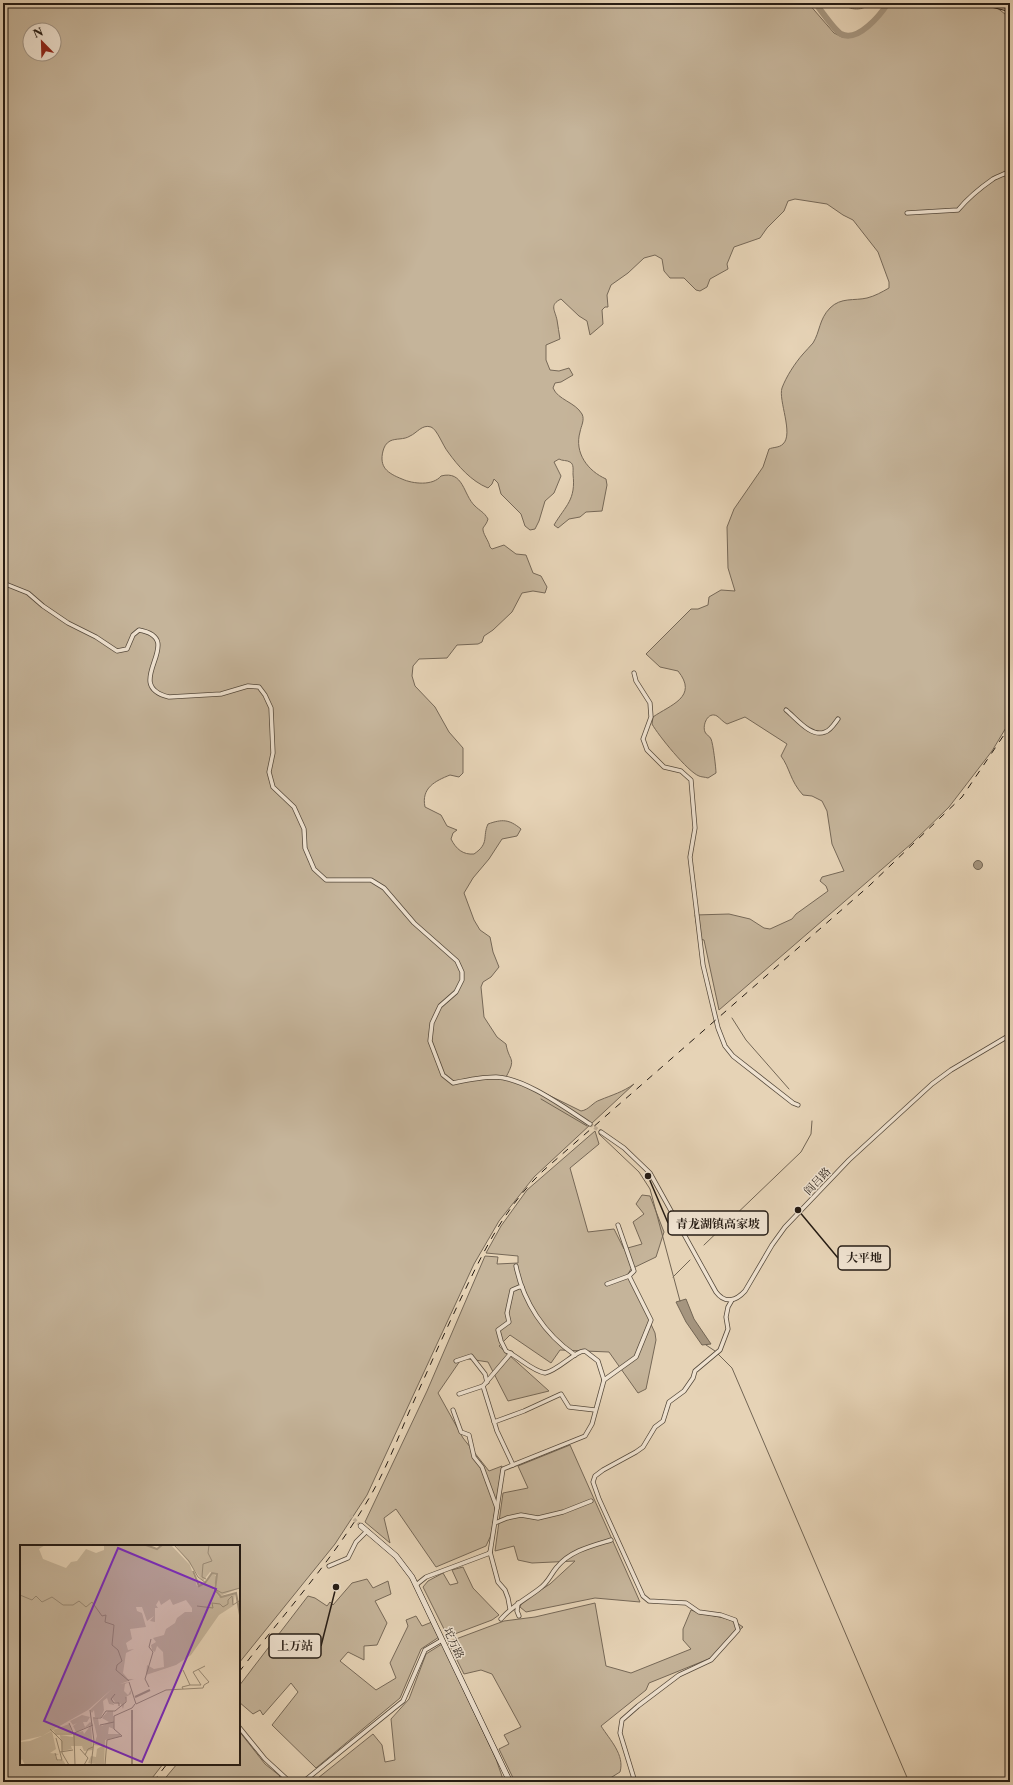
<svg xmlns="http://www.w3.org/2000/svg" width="1013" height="1785" viewBox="0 0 1013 1785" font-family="'Libre Caslon Text','Noto Serif SC',serif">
<rect width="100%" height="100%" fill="#e6d3b6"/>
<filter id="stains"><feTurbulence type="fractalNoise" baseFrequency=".005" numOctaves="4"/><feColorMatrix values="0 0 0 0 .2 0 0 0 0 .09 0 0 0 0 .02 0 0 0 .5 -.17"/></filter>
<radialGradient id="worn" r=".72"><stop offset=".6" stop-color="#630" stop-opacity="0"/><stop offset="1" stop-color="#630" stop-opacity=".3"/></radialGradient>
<g fill="#c5b49a" stroke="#766857" fill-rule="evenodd">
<path d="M3,3h805l26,30 8,4c23,-3 35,-15 48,-34h101l19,15v703l-18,30 -43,56 -38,37 -192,166 -15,-70 -5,-1 -4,-24 34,-1 21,5 14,9 6,1 22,-10 4,-5 32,-23 -2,-5 -6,-5 2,-4 22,-6 -12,-27 -5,-33 -5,-10 -10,-5 -9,-1c-13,-14 -13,-27 -22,-39l6,-12 -42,-27 -18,7c-4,-2 -7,-6 -10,-8 -9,-5 -15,9 -12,16 1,3 5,4 6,7 2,4 5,29 5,34l-8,5c-3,-1 -7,-1 -9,-2 -11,-4 -41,-41 -47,-52l1,-7c17,-12 46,-20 25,-46l-18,-4 -14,-13 45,-45h7l10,-4 1,-8 12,-7 14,1 -7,-23 -1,-41 7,-18 29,-42 6,-18c4,-2 10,-1 14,-5 11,-10 -5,-44 -1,-56 4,-11 13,-25 21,-34 3,-4 7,-7 10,-11 7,-11 6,-24 17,-35 11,-11 24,-7 37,-10 8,-2 15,-6 22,-10v-6l-11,-30 -25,-32 -10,-5 -16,-11 -32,-5 -7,2 -4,10 -17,17 -7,10 -26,9 -7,17 1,5 -18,10 -3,8 -7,4 -4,-1 -12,-12h-14l-6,-7 -2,-12 -7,-4 -11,3 -16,15 -17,12 -4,10 1,12h-3l-3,3 1,14 -13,11 -3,-14 -8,-5 -18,-17c-12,6 -6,11 -4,21 1,6 2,13 3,19l-14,6v15l4,10 9,1 10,-3 4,7 -12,7 -6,1 -2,5c5,12 22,14 29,26 3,6 -1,12 -2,18 -6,21 8,39 26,47l1,6 -5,26 -16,1 -6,5 -11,2 -11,9 -4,-3c12,-20 22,-25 19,-51 0,-4 1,-10 -3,-12 -3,-2 -8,-1 -11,-3l-5,3 7,14 -7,17 -9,8 -6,20 -4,8 -5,1 -5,-4 -4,-12 -20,-20 -3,-11 -4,-4 -2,5 -4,4c-17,-7 -30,-22 -40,-36 -5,-6 -11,-23 -17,-25 -9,-3 -14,6 -21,9 -6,4 -14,2 -20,5 -4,2 -6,6 -7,10 -4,16 4,22 19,28 11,5 31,7 39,-3 23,-6 22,19 34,30 5,5 9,6 13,13 -1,4 -3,6 -5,9 -1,5 6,13 7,19l2,2 12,-4 12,9 10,1 7,18 8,3 6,11 -2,6 -12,-2 -11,2 -10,19 -19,18 -9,6 -2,6 -4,2 -21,1 -10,13 -28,1 -6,7 -1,10 3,10 20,21 14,25 14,16v25l-4,4 -9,-2c-15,6 -29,13 -25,32l16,8 6,11 10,4 -4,3 -2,6c5,10 12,16 23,15 16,-11 8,-17 14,-30 14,-5 21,-5 33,5l-4,7 -15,3 -13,20 -16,19 -9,15 10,27 6,10 10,7 3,15 6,15 -8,10 -8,5 -2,5 3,30 13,20 9,7c3,18 11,13 0,33l18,6 57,28c8,-1 12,-9 19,-11 12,-5 23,-8 34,-16l-100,93 -35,44 -25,43 -107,231 -32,49 -96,119v-117h-218v218h142l-14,18h-146zM30,30h24v24h-24z"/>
<path d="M842,3h29c-8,8 -21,8 -29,0z"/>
<path d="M595,1131l4,13 -29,24 18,64 26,-3 10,20 18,-5 -9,-22 11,-8 -8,-10 6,-9 8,1 14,36 -8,25 -25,12 -3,5 27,59 1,7 -10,49 -8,4 -29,-41 -49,-2 -9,13 -41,-28 -11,11 50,45 -41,10 -20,-39 -26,-4 -24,35 25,45 26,33 13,-5 -11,69 -5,11 -50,21 -40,-58 -12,9 6,25 -25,-21 62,-131 58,-135 13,1 -1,7 21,-1v-7l-32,-3 15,-27 26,-36z"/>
<path d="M570,1445l70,157 -45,-4 -69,14 -6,-5 2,-5 28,-18 25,-23 -43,2 -14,-3 -4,-14 -19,5 8,-58 25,-5 -10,-22z"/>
<path d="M463,1567l10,21 26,27 -7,5 -40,15 -6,-2 -23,-46 5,-6 15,-8 7,12 8,-2 -6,-13z"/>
<path d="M367,1579l6,9 15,-7 3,13 -16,7 12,22 -10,22 -13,1v14l-16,-8 -8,9 36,29 20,-12 -6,-15 18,-37 -2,-6 10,-4 6,10 10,-4 7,15 -18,12 -21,49 -84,70 -44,-43 26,-33 -7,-9 -28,32 -3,-5 -7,4 -14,-12v-16l69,-90 7,2 12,8 3,-4 3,3 19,-22z"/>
<path d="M595,1603l11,63 25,7 60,-24 -8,-9v-11l8,-19c17,7 37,5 52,17l-16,14 -11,15 -67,27 -3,7 -45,36c9,14 24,29 19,46l-16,10h-89l-16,-33 10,-5 -5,-9 17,-8 -29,-53 -11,-4 -17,4 -16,-32 56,-21 31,-4z"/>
<path d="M442,1644l54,115 8,23h-191l60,-48 9,11 3,17 10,-2 -4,-41 18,-20 17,-45z"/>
<path d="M239,1731l26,33 15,12 -4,6h-114l15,-18h62z"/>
</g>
<g fill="#a5957f" stroke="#726554">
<circle cx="978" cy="865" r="4.5"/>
<path d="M686,1299l8,20 17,25 -9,1 -16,-23 -10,-20z"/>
</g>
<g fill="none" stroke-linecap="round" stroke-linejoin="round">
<g stroke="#726554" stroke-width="1">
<path d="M732,1018l14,22 43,49"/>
<path d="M541,1099l46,27"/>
<path d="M599,1134l40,38 11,17 30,112"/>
<path d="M704,1245l97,-93 10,-18 1,-13"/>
<path d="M673,1277l17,-17"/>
<path d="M706,1345l9,6"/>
<path d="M717,1353l15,15 177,414"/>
</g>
<path stroke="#a5957f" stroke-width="6" d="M815,3c6,7 19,27 26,31 17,9 40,-20 47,-31"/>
<g stroke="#c0ae96" stroke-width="3.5" stroke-dasharray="3.5 2" stroke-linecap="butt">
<path d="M590,1124l11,8"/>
<path d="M350,1515l11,11"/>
</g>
<defs>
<g id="minor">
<path d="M907,213l51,-3c10,-12 22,-22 35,-31 5,-3 12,-5 17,-8"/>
<path d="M3,583l25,10 15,13 25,17 28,14 21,14 10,-2 6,-14 6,-5c50,9 -20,55 30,67l52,-3 27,-8 11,1 6,8 6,13 2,45 -4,19 4,15 21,20 10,22 1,19 9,21 12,11h45l13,8 30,35 43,38 5,11v8l-6,12 -16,14 -8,17 -2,18 13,34 10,8c14,-3 28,-6 43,-6 29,1 69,31 94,47"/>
<path d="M634,673l2,8 14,22 1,14 -8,22 4,11 17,17 17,4 10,9 4,48 -5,29 13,108 15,63 7,18 8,10 60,47 5,2"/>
<path d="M786,710c10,8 25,28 39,22 5,-1 10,-9 13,-13"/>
<path d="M601,1132l23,16 26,25 66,119c9,12 20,9 29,-1l27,-46 13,-18 64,-67 83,-76 19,-14 59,-35"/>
<path d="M516,1266c7,35 28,68 59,89"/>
<path d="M607,1284l22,-8 5,-5 -16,-46"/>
<path d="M522,1287h-3l-7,3 -5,23 2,9 -11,8 3,11 5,10c13,6 26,20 39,22 14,-3 31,-23 40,-22l13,10 6,19"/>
<path d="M456,1361l15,-5 14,18 2,8"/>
<path d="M483,1386l14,45 16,34"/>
<path d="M459,1394l24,-8 28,-33"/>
<path d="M453,1410l8,22 8,3 5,22 8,10 15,41"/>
<path d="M494,1422l30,-11 37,-17 8,13 26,3"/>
<path d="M495,1523l12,-5 14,-3 17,3 25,-6 28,-11"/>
<path d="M490,1552l8,30 7,8 3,8 2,11"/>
<path d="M329,1566l19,-8 8,-16 11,-11"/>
<path d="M416,1585l10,-8 64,-24 13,-84 82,-33 7,-12 12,-44 32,-23 15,-37 -22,-44"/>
<path d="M518,1603l-1,8 2,5"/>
<path d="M501,1619c11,-13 25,-20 38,-30 10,-7 11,-14 18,-22 13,-16 34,-21 54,-27"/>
<path d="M239,1727l26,32 25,23"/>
<path d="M303,1782l100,-81 22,-51 17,-10"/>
<path d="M635,1782l-15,-49 2,-13 16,-14 41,-31 32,-15 27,-30 -3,-10 -14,-5 -22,-3 -13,-9 -37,-2 -6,-5 -44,-97 -6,-17 2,-6 8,-6 33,-18 7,-5 12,-20 8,-6 6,-19 15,-11 9,-13 2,-7 25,-21 8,-21 -2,-12 2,-10 4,-7"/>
</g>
<path id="secondary" d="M361,1526l35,30 16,21 98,205"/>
<path id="primary" d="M990,3l20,5"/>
</defs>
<use href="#minor" stroke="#564a3c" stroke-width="5"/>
<use href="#secondary" stroke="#261c14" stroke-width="6"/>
<use href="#primary" stroke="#261c14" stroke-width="8"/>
<use href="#minor" stroke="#efe2d0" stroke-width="3.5"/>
<use href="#secondary" stroke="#efe2d0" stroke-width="5"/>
<use href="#primary" stroke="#e6d3b6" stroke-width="6"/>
<g stroke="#261c14" stroke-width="1" stroke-dasharray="7 7" stroke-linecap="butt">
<path d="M239,1672c47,-61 102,-121 138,-188 12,-23 22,-48 32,-72 19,-42 37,-83 57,-124 21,-44 42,-84 78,-118l325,-284 93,-89 48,-71"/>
<path d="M153,1782l14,-18"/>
</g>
</g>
<g text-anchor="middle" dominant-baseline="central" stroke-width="3" stroke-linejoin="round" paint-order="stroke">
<g font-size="11" fill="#261c14" stroke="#efe2d0">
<text transform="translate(817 1181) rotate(-47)">阎吕路</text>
<text transform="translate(454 1643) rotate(65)">坨万路</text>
</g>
</g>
<g transform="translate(20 1545)">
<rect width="220" height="220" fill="#e6d3b6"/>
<path d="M0,0h25l-6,4 4,10 23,9 5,-6 6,-1 9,-12 10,4 8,-3v-5h42l11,4 5,-4h9l19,20 7,21 8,-2 7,-11 5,4 -4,12 6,8 16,-3 -2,12 -14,9 -28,40 -15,10 -30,10 1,-10 7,4 10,-2 -1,-15 -6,-6 -2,6 -3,-2 -1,-5 5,-3 -3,-4 11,-3 2,-6 9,-6 2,-5 8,-6h7v-4l-6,-8 -13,5 -3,-6 -9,6 -2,-5 -3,5 2,3h-3v14l-5,-1 4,-5 -7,5 -5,-14h-6l1,4 5,2 4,14 -16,2 2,10 -6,4 2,7 6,-1 -8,4 -3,20 5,6h6l-14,5 9,-2 -4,2 -1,7 4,4 3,-5v4l-5,3 -3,12 -2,-5 -6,-2 -3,-4 2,7 -5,-1 -2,-6 -4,3 1,9 -3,7h-6l-1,-7 -2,3 -2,-3 23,-22 -25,22 -46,26 10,-5 4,18 -6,4 9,1 -4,2 3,5 5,-1 3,5h-41l-3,-6 -2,3v-20l10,-1 12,-5 -22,5zM155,0h65v43l-20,8 -5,-7 2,-15 -7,-2 -7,9zM88,166h5l1,18 -5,-2 -1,7h13l-2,3 -14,3 -1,25 -16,-2 3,-7 5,1 1,-8 5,-3 -8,-1 3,-9 -4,-17 5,-1 1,7 5,1h-2l7,-4 -7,-4zM62,170l8,2 -3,5h-4l2,5 5,-5 3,2 -17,8 -3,-6 4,-3 -4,2 -3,-4zM49,179l3,9h-17l-2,-3zM71,180l2,25 -9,1 -2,-5h-11l1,3 -10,2 -2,-16 13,2 1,-4 9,-2 1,3z" fill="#c5b49a"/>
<path fill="none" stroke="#a5957f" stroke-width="2" d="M126,0l11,4 5,-4M173,26l6,15 6,-3 7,-10 5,1 -2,16 6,7 15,-4 4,22M115,152l15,-7M112,165v55"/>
<path fill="none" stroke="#998a75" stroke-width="1" d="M154,0l15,16 9,16 8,6M186,34l-4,-2 1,-13 9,-3 -4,-8 1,-8M189,41l13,7 18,-5M0,50l12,5 4,-4 6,6 10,-5 11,8h10l6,-4 7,6 6,-5 10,14 4,-1 -1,7 9,3 -2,20 6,5 4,11 -5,4 -1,5 13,11M177,61l16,2 -1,-5 8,1 3,3 5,-3v-4l4,-4 1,9 6,-4M163,125l7,15M109,137l7,22 30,-14 37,-2 1,-3 5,-3 -11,-13M181,140l-8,-13 12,-6M129,142l-4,-8 8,-27 -4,-5 2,-8M163,144l-1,-2 8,-2h11M95,149l-4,5 3,4h5v3M70,165l4,31 -3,24M73,173h8l5,-7h9l11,-9v-5M49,178l5,12 1,30M80,180l14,-3M30,184l12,12v12l7,12M35,189h17l21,-9M60,204l8,9 -4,7M40,207l13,-2M35,208l2,7h5l-6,-22M65,210l3,-6 5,-2M85,220l2,-25 15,-4 -8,-7v-13l18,-8 3,-4"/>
<path fill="#7b2cbf" fill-opacity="0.15" stroke="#7b2cbf" stroke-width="2" d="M98,3l98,41 -74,173 -98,-41z"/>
<rect width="220" height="220" fill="none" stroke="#261c14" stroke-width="2"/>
</g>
<path fill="none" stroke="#261c14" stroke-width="1.5" d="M648 1176L668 1223M798 1210L838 1258M336 1587L321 1646"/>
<g fill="#261c14" stroke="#efe2d0" stroke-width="1.5">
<circle cx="648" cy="1176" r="4"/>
<circle cx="798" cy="1210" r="4"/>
<circle cx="336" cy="1587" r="4"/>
</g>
<g fill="#efe2d0" stroke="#261c14" stroke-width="1.5">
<rect x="668" y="1211" width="100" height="24" rx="4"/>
<rect x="838" y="1246" width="52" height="24" rx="4"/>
<rect x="269" y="1634" width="52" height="24" rx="4"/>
</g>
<g font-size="12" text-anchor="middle" font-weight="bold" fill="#261c14">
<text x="718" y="1228">青龙湖镇高家坡</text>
<text x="864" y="1262">大平地</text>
<text x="295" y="1650">上万站</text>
</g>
<rect width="1013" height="1785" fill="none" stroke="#e6d3b6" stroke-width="16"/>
<rect x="4" y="4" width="1005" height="1777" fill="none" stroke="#261c14" stroke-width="2"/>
<rect x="8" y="8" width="997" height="1769" fill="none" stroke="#261c14"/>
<g transform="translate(42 42) rotate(337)"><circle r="19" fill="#efe2d0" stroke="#9f9385"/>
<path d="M0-3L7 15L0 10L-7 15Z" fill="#8f2418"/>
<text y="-6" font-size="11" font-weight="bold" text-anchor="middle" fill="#261c14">N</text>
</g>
<rect width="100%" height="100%" filter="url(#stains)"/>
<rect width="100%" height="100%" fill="url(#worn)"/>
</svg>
